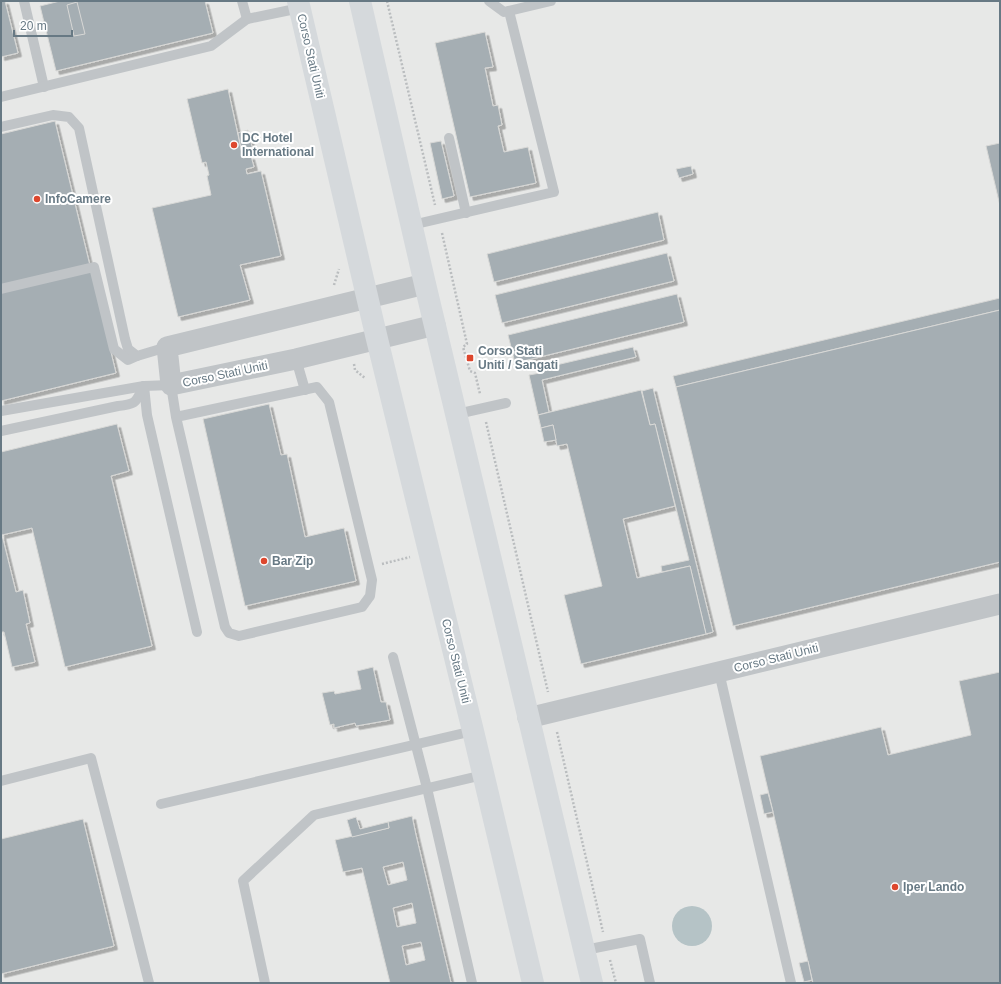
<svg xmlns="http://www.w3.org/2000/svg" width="1001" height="984" viewBox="0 0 1001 984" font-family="Helvetica,sans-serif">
<defs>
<filter id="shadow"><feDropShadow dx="3.5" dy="3.5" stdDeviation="0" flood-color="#0004"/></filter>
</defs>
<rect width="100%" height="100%" fill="#f7f7f4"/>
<rect fill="#e7e8e7" x="1" y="1" width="999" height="982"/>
<circle fill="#b5c3c6" cx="692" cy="926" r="20"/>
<g fill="#a5aeb3" stroke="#d8d8d6" fill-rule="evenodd" filter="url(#shadow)">
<path d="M1,1h4l13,52 -17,4z"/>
<path d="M60,1h145l8,32 -157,38 -16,-65z"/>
<path d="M77,2l8,32 -11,2 -7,-31z"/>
<path d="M485,32l8,35 -8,1 8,38 5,-1 4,20 -4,1 6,26 24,-5 8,36 -66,14 -35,-154z"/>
<path d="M228,89l15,69 8,-2 3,11 -8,2 1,5 14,-3 20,85 -41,9 10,35 -72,17 -26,-109 59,-13 -4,-19 2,-1 -3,-13 -4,1 -15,-64z"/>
<path d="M55,121l61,252 -115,28v-267z"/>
<path d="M248,130l5,21 -11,2 -4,-20z"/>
<path d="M441,141l13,55 -12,3 -12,-56z"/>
<path d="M1000,143v63l-14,-60z"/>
<path d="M691,166l2,8 -14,4 -3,-9z"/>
<path d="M658,212l6,28 -170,42 -7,-28z"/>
<path d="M667,253l7,28 -172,42 -7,-28z"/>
<path d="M677,294l7,28 -169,41 -7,-28z"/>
<path d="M1000,298v12l-324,77 -3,-11z"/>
<path d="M1000,310v252l-267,64 -57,-239z"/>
<path d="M633,347l3,10 -94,23 7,32 -11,3 -9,-40 11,-2 -1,-4z"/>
<path d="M653,388l60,244 -7,2 -16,-68 -28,6 -1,-6 28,-6 -34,-136 -5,1 -8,-34z"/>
<path d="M641,390l9,35 5,-1 20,82 -52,13 14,59 53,-12 16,68 -125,30 -17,-69 38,-9 -35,-142 -10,2 -4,-21 -12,3 -3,-13z"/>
<path d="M269,404l12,51 6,-1 18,83 39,-9 12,53 -111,25 -42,-187z"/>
<path d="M117,424l12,47 -18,5 41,170 -87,21 -33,-139 -30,7 14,57 7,-2 7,33 -4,1 9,38 -23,5 -8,-35h-3v-180z"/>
<path d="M553,425l3,15 -12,2 -3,-14z"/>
<path d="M373,667l8,35h5l4,18 -34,6 -1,-3 -21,5v-4l-4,1 -8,-32 12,-2 1,3 26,-5 -4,-18z"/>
<path d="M1000,672v311h-187l-53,-227 121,-29 7,28 83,-20 -12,-54z"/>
<path d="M768,793l5,19 -9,2 -4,-19z"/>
<path d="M412,816l4,19 35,148h-61l-28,-115 -19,4 -8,-32 54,-12 -1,-6zM403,862l4,18 -19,5 -5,-18zM412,903l4,20 -19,4 -4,-19zM421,942l4,18 -19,5 -4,-19z"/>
<path d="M356,817l4,12 28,-7 1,6 -37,9 -5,-17z"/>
<path d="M83,819l31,127 -113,28v-135z"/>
<path d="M808,961l4,19 -8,2 -5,-19z"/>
</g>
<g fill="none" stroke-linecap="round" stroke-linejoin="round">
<g stroke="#babdbf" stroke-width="2.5" stroke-dasharray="2 2" stroke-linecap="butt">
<path d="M387,1l48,204"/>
<path d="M442,233l25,111 -4,3 7,24 5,2 5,21"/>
<path d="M334,285l5,-16"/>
<path d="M354,364l1,6 10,8"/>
<path d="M486,422l62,270"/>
<path d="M382,564l28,-7"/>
<path d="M557,732l46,200"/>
<path d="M610,960l6,23"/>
</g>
<g stroke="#c0c4c7" stroke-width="10">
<path d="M24,1l20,86"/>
<path d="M242,1l5,18 53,-11"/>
<path d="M489,1l15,11 47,-11"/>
<path d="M1,97l210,-51 36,-27"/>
<path d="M1,127l52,-12 16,2 10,11 46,211 3,10 9,7 30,-9"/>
<path d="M449,138l17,75"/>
<path d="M412,225l142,-33 -45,-181"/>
<path d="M1,289l93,-22 20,82 14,11 9,-4"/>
<path d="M296,359l9,31"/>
<path d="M144,386l3,29 50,217"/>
<path d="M1,411l143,-25 27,-1 5,32 49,210 4,6 10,3 123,-29 8,-11 2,-16 -43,-178 -12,-15 -141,30"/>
<path d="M457,414l49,-11"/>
<path d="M1,431l117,-25c20,-2 17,-4 26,-20"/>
<path d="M393,657l34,131 45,195"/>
<path d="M719,672l72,311"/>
<path d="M1,781l90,-23 39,150 19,75"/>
<path d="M161,804l312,-73"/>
<path d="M585,950l55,-11 10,44"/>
<path d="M265,983l-22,-102 71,-66 169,-40"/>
</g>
<g stroke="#c0c4c7" stroke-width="21">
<path d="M425,284l-258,63 4,38 125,-26 139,-34"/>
<path d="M528,718l472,-114"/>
</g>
<g stroke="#d5d9dc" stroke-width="22">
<path d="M298,1l79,338 96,392 60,252"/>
<path d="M360,1l65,283 167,699"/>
</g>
</g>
<g fill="#dd472e" stroke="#fff" stroke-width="1.5">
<circle cx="234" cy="145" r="4"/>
<circle cx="37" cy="199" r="4"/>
<rect x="466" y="354" width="8" height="8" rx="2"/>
<circle cx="264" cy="561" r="4"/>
<circle cx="895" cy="887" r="4"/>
</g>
<g text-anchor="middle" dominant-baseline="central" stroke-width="4" stroke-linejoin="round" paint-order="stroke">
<g font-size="12" fill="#677984" stroke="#fff">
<text transform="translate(311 56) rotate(77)">Corso Stati Uniti</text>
<text transform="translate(225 374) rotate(-12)">Corso Stati Uniti</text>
<text transform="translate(776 658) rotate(-14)">Corso Stati Uniti</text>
<text transform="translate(456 661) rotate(76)">Corso Stati Uniti</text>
</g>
<g font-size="12" font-weight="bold" fill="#677984" stroke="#fff" text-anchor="start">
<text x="242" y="138">DC Hotel<tspan x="242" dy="14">International</tspan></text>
<text x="45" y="199">InfoCamere</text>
<text x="478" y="351">Corso Stati<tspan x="478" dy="14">Uniti / Sangati</tspan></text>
<text x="272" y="561">Bar Zip</text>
<text x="903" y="887">Iper Lando</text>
</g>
</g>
<rect width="1001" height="984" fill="none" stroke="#677984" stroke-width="4"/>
<path d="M14 30v6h58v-6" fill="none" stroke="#677984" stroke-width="2"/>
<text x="20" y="30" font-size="12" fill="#677984" stroke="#ffffff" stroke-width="3" paint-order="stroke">20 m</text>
</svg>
